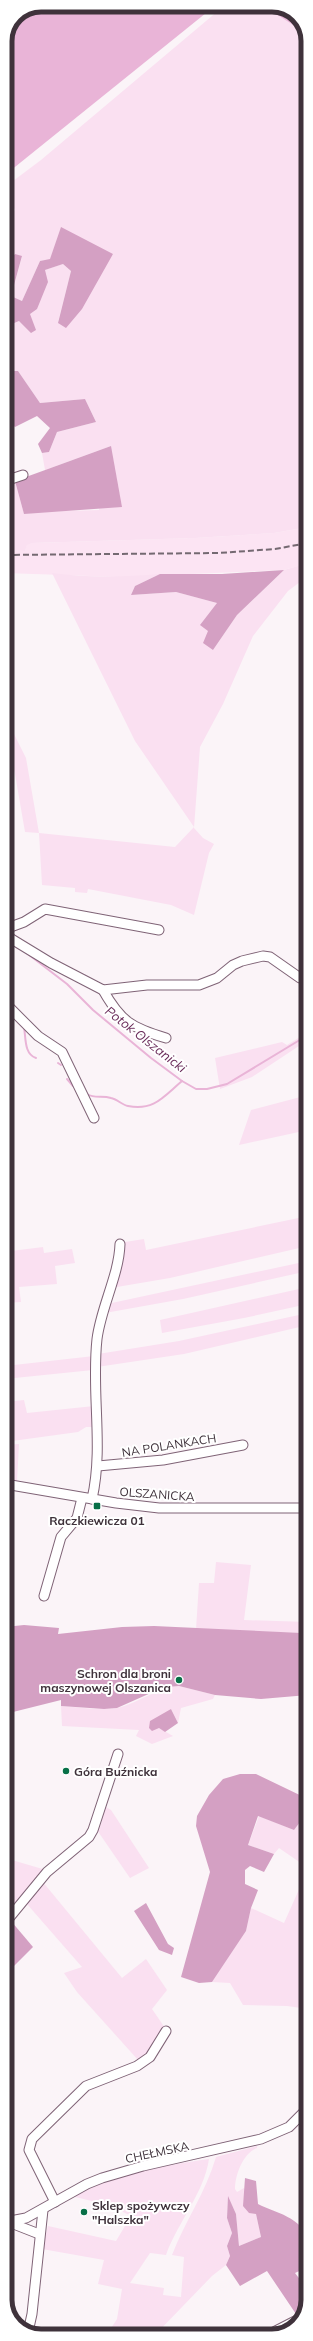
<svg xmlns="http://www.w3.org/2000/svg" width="313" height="2341" viewBox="0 0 313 2341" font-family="Mulish,sans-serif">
<rect width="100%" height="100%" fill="#fbf4f8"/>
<path fill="#fce4f3" d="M308,527v36l-24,7 -165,7 -114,-4v-23l20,1 2,-7 5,-1 163,-5 79,-5z"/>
<g fill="#fae0f1">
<path d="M225,5h37l33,19 13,12v491l-34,6 -79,5 -163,5 -5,2 -2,6 -20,-1v-66l10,-3 9,33 10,-2 65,-2 12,-64 -66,24 -3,-17 7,-1 8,-20 39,-10 -11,-23 -45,4 -22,-32h-11l-2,-44 14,-6 12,11 -1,-18 15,-44 18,-6 8,7 -13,51 55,-68 -73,7 -18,40 -11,-5 11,-39 -7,-3 -10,12v-26l2,-1 -2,-20 10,-9 -10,-23 36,-27z"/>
<path d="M308,563v13l-20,15 -35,45 -30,68 -23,43 -6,81 9,10 11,6 -5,9 -15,62 -23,-10 -83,-16 -1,4 -12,-1v-4l-33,-3 -3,-52 -14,-1 -10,-58 -10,-40v-18l21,42 13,75 136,14 19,-20 -59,-86 -83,-168c36,5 72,4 108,1l-25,12 -4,9 45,-3 41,11 -9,28 5,19 24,-35 47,-45z"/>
<path d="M308,1032v8l-56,37 -32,12 -5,-31 67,-16 5,3z"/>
<path d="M308,1095v35l-69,15 12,-35z"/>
<path d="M308,1216v30l-138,32 -59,10 14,-46 19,-3 2,11z"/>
<path d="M43,1247l1,6 28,-4 3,14 -20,3 2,18 -38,3 2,15 -16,1v-34h7l-1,-18z"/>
<path d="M308,1261v10l-125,28 -78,14 2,-9z"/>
<path d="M308,1287v17l-64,14 -82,15 -2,-13z"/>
<path d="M308,1313v12l-124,29 -87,13 1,-13 81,-13z"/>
<path d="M94,1356l-1,14 -88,9v-13z"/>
<path d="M24,1400l3,13 67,-7 2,21h-10l-8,5 -73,10v-40z"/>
<path d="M19,1444l-2,37 -12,-2v-34z"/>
<path d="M216,1562l35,3 -7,55 64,2v9l-6,2 -106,-4 3,-46h15z"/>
<path d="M179,1686l36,9 -2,4 -32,9 -3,15 -7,-14 -12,19 14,8 -21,8 -16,-8 3,-6 -77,-4 -1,-20c18,1 38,5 56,2 22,-5 39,-20 62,-22z"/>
<path d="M106,1807l5,3 38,58 -19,10 -33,-48c8,-7 3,-16 9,-23z"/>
<path d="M259,1816l35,14 6,-8 8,4v42l-29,-20 -5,6 -26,-9z"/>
<path d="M5,1858l41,12 -41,48z"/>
<path d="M305,1876l3,2v131l-21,-3 -44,-1 -13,-22 -18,-1 34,-51 5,-23 33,15z"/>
<path d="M42,1881l80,97 24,-19 21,31 -15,19 13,19 -13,22 -13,11 -62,-69 -13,-19 18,-6 -55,-63z"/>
<path d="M257,2146v2c-14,5 -22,27 -22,41l2,3 7,-4 12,26 5,23 -22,9 -3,-32 -8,-17 -1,21 5,15 -5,13 3,10 -4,9 -14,11 -58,60h-48l11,-17 5,-30 -24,-5 6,-24 -62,-11 6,-23 68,15 15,-25 -22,-11 -34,-8 -1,-2c47,-21 85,-29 135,-36 -5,34 -31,63 -43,96l-16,-2 -20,30 34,5 -1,7 18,2 3,-40 -12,-2c13,-34 34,-63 44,-98z"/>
</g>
<g fill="#d4a0c3">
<path d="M61,227l52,27 -31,55 -16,19 -8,-5 13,-52 -8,-7 -18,6 3,12 -11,27 -7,5 6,16 -5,3 -12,-12 -14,6v-61l10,-12 7,2 -11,40 11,5 18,-40 10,-2z"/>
<path d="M5,341l2,30h11l22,32 45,-4 11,23 -39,10 -8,20 -7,1 -4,-9 12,-16 -13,-12 -22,11 -10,-10z"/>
<path d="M111,446l11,61 -98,7 -9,-33z"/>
<path d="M284,570l-47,45 -24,35 -10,-7 5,-12 -8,-6 17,-22 -41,-11 -45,3 4,-9 25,-12h62z"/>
<path d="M24,1625l35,3 -1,6 64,-7 32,-1 148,7 6,-2v64l-47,4 -46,-4 -36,-9 -11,1 -15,5 -36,16 -13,1 -43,-3v-6l-56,14v-87z"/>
<path d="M171,1709l7,14 -13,9 -6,-4 -7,3 -3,-3 1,-7z"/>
<path d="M240,1774h16l52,25v27l-8,-4 -6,8 -36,-14 -10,29 26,9 -10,18 -14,-6 -5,4v14l13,6 -7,18 -5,23 -34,51 -13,1 -18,-6 29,-105 -14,-46 1,-10 12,-21 14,-16z"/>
<path d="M146,1903l22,41 6,4 -2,7 -13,-5 -25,-39z"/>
<path d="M11,1921l22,26 -20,20 -8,-8v-30z"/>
<path d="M245,2178l11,3 2,23c18,9 43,13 50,35 2,8 0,20 0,28l-13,6c15,19 16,19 7,42l-4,2 -31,-46 -27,15 -14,-21 4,-9 -3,-10 5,-13 -5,-15 1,-22 8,18 3,32 22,-9 -5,-23 -7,-1 -6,-7z"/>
</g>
<g fill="#e9b4d7">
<path d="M41,5h170l-5,8 -201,162v-134l11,-26z"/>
<path d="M262,5h15l21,11 8,17z"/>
</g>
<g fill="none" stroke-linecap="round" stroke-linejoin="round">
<g stroke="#e9b4d7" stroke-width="2">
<path d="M5,942l8,2"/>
<path d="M24,951l43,33 26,26 58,48 31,23 14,8h11l20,-5 81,-49"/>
<path d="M24,1027c2,11 0,27 12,31"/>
<path d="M58,1063l3,2"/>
<path d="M67,1079l6,7"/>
<path d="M87,1094c8,5 15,1 24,4 6,1 11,7 17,8 26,5 35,-9 54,-25"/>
</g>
<defs>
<g id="minor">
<path d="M5,481l18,-6"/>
<path d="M5,929l19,-7 21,-13 114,21"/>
<path d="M5,935l46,28 52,27 44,-5h52l18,-7 16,-13 9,-4 21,-5 7,1 30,21"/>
<path d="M103,990c18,32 29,38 63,48"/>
<path d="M5,1003l33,33 24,16 32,66"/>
<path d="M98,1466l65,-6 80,-15"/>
<path d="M5,1484l111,19 43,5h149"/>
<path d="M92,1499c12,-53 -1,-106 5,-160 4,-32 22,-64 23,-95"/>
<path d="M44,1596l17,-59 16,-19 5,-20"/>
<path d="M5,1923l42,-51 42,-35 4,-7 25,-76"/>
<path d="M55,2202l-26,-52 3,-11 54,-53 51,-20 13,-9 16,-26"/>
<path d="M5,2222l21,-4 61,-34 15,-6 41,-12 118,-27 28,-12 19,-19"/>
<path d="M11,2223l28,11"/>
<path d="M28,2332l4,-18 11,-104"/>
<path d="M266,2336l35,-18"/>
</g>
</defs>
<use href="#minor" stroke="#7f6376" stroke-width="11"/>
<use href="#minor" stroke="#fff" stroke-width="9"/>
<path stroke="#746971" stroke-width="2" stroke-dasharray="6 3" stroke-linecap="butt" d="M5,555l214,-2 56,-4 33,-6"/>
</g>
<g fill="#076f47" stroke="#fff" stroke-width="1.5">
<rect x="93" y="1502" width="8" height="8" rx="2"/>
<circle cx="179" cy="1680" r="4"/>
<circle cx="66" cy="1771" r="4"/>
<circle cx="84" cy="2212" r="4"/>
</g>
<g text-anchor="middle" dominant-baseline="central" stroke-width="4" stroke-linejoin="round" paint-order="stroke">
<g font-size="12" fill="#3f323b" stroke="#fff">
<text transform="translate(169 1445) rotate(-9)">NA POLANKACH</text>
<text transform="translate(157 1494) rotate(4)">OLSZANICKA</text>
<text transform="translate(157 2152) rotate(-12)">CHEŁMSKA</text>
</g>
<g font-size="12" font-weight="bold" fill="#3f323b" stroke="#fff" text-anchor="start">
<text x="97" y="1520" text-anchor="middle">Raczkiewicza 01</text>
<text x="171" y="1673" text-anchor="end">Schron dla broni<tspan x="171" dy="14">maszynowej Olszanica</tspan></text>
<text x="74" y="1771">Góra Buźnicka</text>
<text x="92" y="2205">Sklep spożywczy<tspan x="92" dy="14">"Halszka"</tspan></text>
</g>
<g font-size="13" font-style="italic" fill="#6b2d5b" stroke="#fff">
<text transform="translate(146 1039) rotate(38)">Potok Olszanicki</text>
</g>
</g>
<path d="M0 0H313V2341H0ZM41 12H272A29 29 0 0 1 301 41V2300A29 29 0 0 1 272 2329H41A29 29 0 0 1 12 2300V41A29 29 0 0 1 41 12Z" fill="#fff" fill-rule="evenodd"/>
<path fill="none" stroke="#3f323b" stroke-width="5" d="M41 12H272A29 29 0 0 1 301 41V2300A29 29 0 0 1 272 2329H41A29 29 0 0 1 12 2300V41A29 29 0 0 1 41 12Z"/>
</svg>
